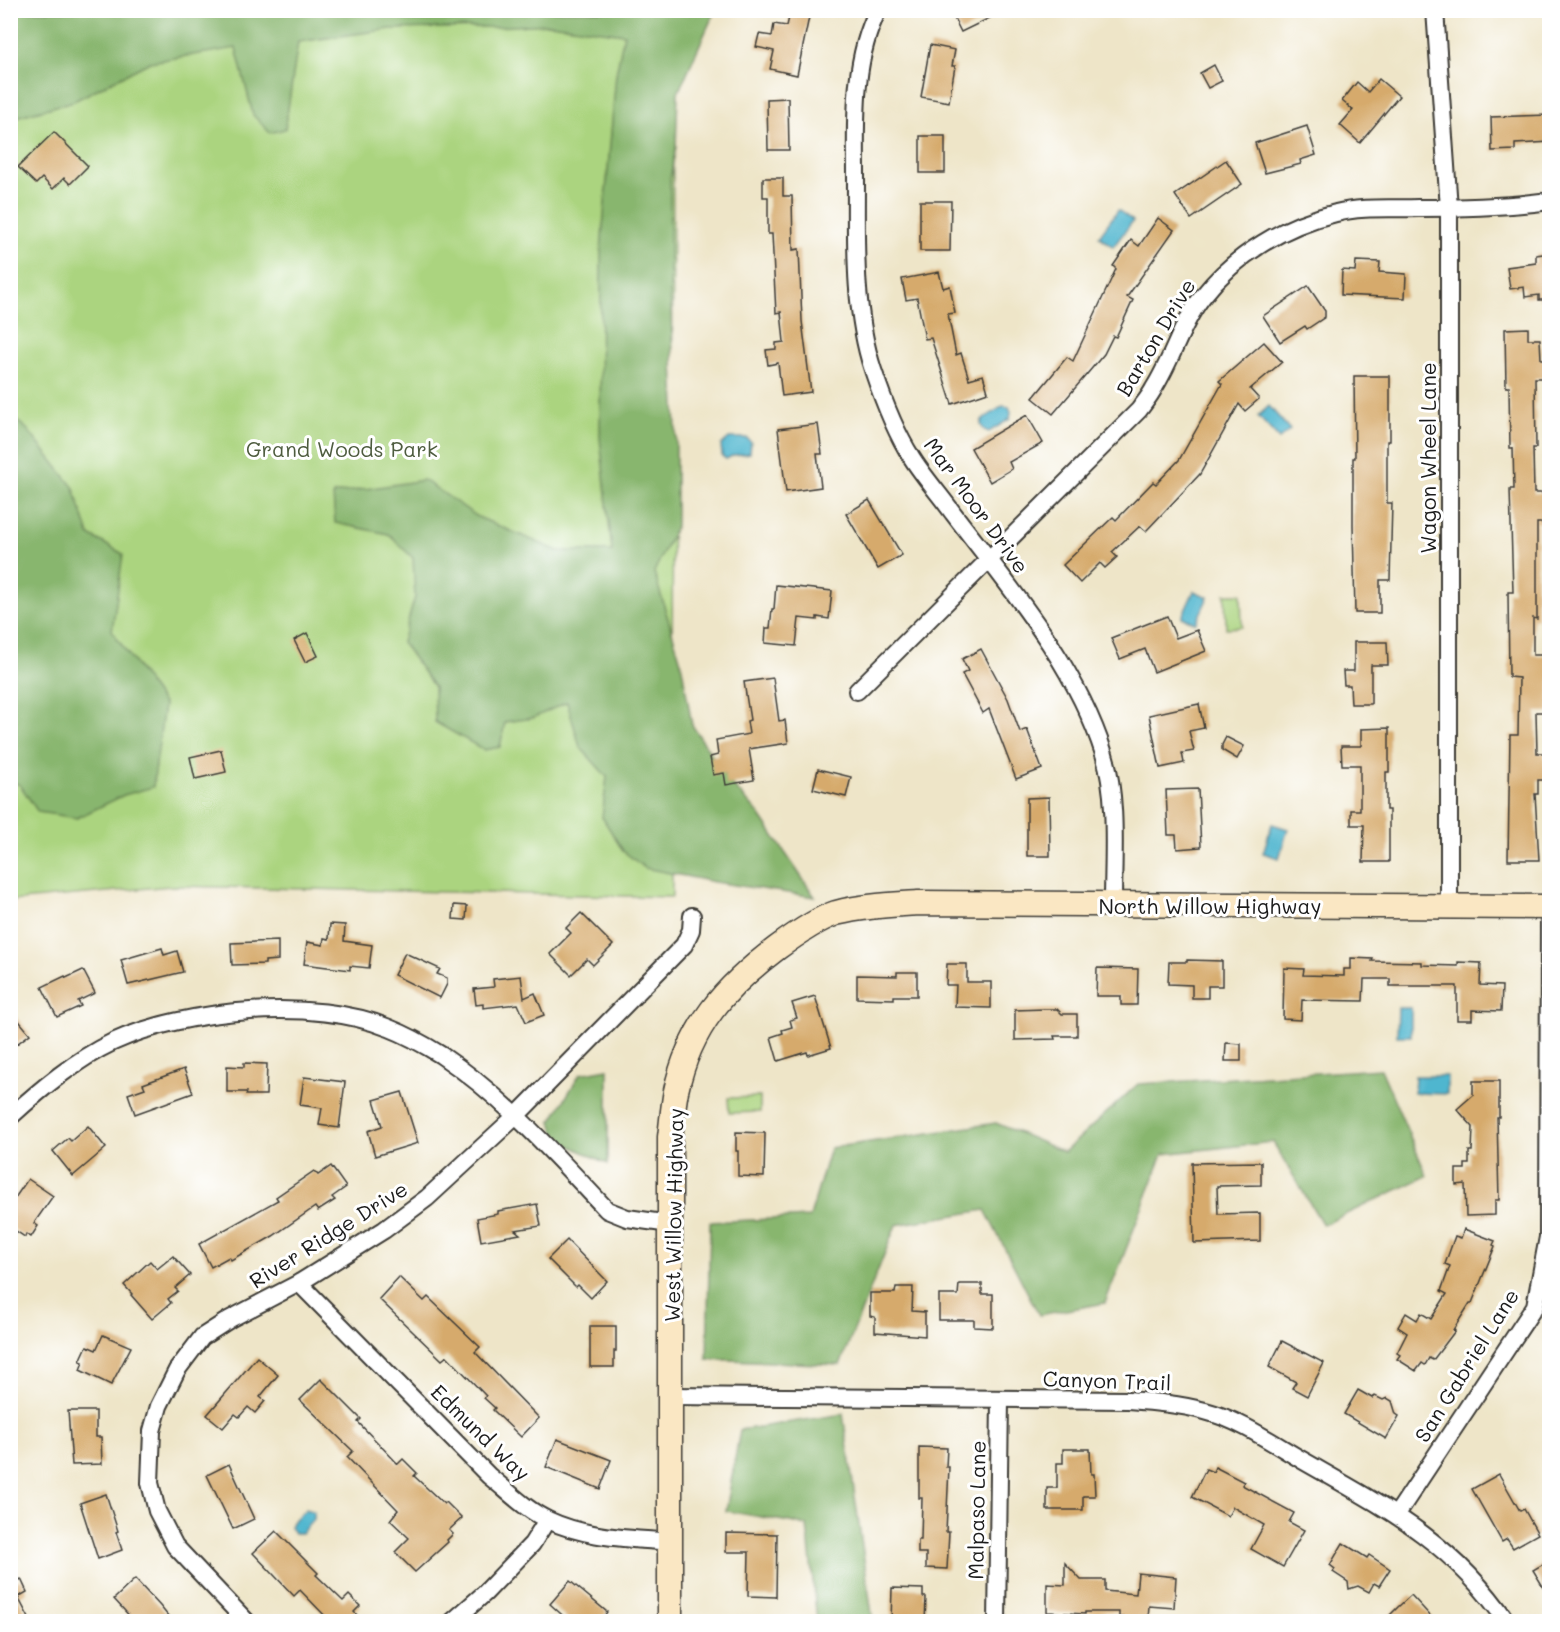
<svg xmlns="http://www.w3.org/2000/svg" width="1560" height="1632" viewBox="0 0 1560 1632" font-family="Mali,sans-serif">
<rect width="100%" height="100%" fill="#fff"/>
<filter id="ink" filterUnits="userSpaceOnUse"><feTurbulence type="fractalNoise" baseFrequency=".0167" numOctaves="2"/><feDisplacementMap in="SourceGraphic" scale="12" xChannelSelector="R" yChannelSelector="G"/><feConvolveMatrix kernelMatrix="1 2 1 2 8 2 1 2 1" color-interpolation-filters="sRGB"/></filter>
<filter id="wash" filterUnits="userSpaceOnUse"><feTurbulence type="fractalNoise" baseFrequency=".008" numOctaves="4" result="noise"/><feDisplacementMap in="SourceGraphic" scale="24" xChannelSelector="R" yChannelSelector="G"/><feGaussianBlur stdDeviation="1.35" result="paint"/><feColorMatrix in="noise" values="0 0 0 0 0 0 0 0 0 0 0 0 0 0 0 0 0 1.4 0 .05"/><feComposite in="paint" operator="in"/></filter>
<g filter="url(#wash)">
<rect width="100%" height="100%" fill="#eee5c8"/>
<g fill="#abd47f" stroke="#64784e" stroke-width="1.5">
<path d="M11,11h662l-1,886 -501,-11 -160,15z"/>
<path d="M1225,594h16l1,33 -16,1z"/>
<path d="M760,1097v15l-31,1 -1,-15z"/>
</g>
<g fill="#88b66e" stroke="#526945" stroke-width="1.5">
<path d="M11,11h704l-37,82 -2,54 -6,32v112l6,139v96l-22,46 27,90 11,63 36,55 31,34 56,83 -101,-15 -69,-14 -22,-17 -21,-34 5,-40 -27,-30 -13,-45 -34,16 -28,4 -5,25 -16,3 -49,-28 -1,-35 -32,-45 13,-45 -2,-39 -25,-24 -53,-11 -2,-29 91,-14 54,37 80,34h54l-12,-113 1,-188 15,-176 8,-40 -74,-10 -56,3 -103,2 -93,13 -13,87 -15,4 -17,-18 -17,-67 -86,14 -76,39 -54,15 -9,8z"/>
<path d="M10,415l17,14 47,59 15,47 34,19 -11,77 52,74 -11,82 -29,8 -47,23 -39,-6 -18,-27 -9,-4z"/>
<path d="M608,1069v95l-50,-24 -7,-18 29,-48z"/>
<path d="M1381,1069l46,107 -104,49 -50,-83 -110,12 -58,149 -66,12 -54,-105 -89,15 -56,140 -133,-6 3,-137 100,-5 20,-69 166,-25 68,29 74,-68z"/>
<path d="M843,1414l30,207h-56l-10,-96 -81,-14 14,-81z"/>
</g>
<g fill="#50b6cf" stroke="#366976" stroke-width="1.5">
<path d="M1118,210l15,11 -20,26 -14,-11z"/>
<path d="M1003,406l6,1 2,5 -1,7 -21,13 -5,-2 -3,-5 1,-5z"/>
<path d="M1269,406l21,24 -11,9 -21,-23z"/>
<path d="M729,438h18l4,4 -1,11 -16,2 -8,4 -4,-3 -1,-11z"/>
<path d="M1194,591l14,6 -12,26 -14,-6z"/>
<path d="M1272,824l16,5 -9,29 -16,-5z"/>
<path d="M1398,1008h13v28h-14z"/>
<path d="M1415,1076h32v18l-33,-1z"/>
<path d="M306,1509l8,3v7l-13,14h-7l-4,-6 2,-5z"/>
</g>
<g id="blocks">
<g fill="#d6aa6c">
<path d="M950,10h56l-45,22z"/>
<path d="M790,13l19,4 -12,58 -27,-6 4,-18 -18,-4 3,-13 13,2 2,-12 13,2z"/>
<path d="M930,45l25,5 -3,16h3l-6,36 -28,-5z"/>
<path d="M1214,65l8,16 -14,7 -8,-15z"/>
<path d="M1379,79l20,17 -39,47 -20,-18 13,-15 -11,-9 15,-19 11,10z"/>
<path d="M788,98l1,52h-21l-1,-51z"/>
<path d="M1550,115v27l-35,2v6l-23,1 -1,-34z"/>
<path d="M1307,126l9,29 -16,5 1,4 -36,9 -10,-30z"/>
<path d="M54,132l34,34 -18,18 -6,-6 -11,11 -11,-11 -6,6 -18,-17z"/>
<rect x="920" y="136" width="25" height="37"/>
<path d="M1226,160l16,24 -51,35 -16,-24z"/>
<path d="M763,178h20v18h9l1,54 6,-1 3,72 9,71 -29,4 -4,-33 -10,2 -2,-15 10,-1v-6l8,-1 -3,-30 -5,1 -4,-79h-4v-37h-5z"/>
<path d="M920,201h31l-1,50h-30z"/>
<path d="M1158,218l16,12 -47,67 6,3 -17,37 -3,-1 -9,18 -51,60 -20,-16 34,-41 6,4 43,-92 -3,-3 18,-26 8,6z"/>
<path d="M1550,253v47h-11v-5l-14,2 -1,-10 -14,2 -3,-22 29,-4v-8z"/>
<path d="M1356,261l24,1 -1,10 27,2 -1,24 -64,-3 1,-25 13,1z"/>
<path d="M939,272l4,16 7,-2 5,27 -7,1 8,41 5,-2 8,26 14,-4 5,17 -36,12 -21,-66 -6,1 -8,-41 -11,2 -4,-21z"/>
<path d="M1308,286l17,25v6l-18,12 -2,-3 -25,16 -17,-26z"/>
<path d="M1528,328v11h12l1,20h5v19h-11l1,70h-3l1,45h16v30h-13v96l-4,-1v37h17v57h-14l1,41h8v12h5v15h-12v14h-3l4,66h-31l2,-125h8l1,-57 -10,-1 -1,-85h5l-3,-103h4l-1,-41h-3l-1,-61h-3l-1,-58z"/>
<path d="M1264,342l18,20 -32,27 9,10 -14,12 -6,-7 -39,70 -54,57 -6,-5 -28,26 5,5 -12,11 -5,-5 -20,20 -17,-18 50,-48 3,3 37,-38 3,2 23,-24 43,-76 -3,-3z"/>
<path d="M1354,376h36v65h-3v62h5l-2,77h-10v33h-25l-2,-88v-67h2z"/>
<path d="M1027,415l16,28 -34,19 3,7 -22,13 -19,-34z"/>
<path d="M818,424l4,30h-5l4,33 -35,5 -8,-63z"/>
<path d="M869,500l33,55 -24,14 -32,-55z"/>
<path d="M776,585l56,6 -3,28 -12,-2v3l-18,-2 -3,28 -31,-3 1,-15h4l2,-19h2z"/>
<path d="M1167,616l9,22 21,-8 9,21 -52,21 -9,-23 -25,10 -9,-21z"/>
<path d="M307,633l11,23 -13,6 -11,-22z"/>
<path d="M1354,642h33l1,23h-17v39h-20l-1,-19h-6l-1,-14h11z"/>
<path d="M981,649l27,50 12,33 7,-3 15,40 -26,10 -27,-70 -6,4 -21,-39 6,-3 -6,-12z"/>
<path d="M773,678l6,43 6,-1 3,23 -39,6 5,31 -28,5 -2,-12 -11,2 -3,-18 8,-2 -2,-15 33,-6 -2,-13 3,-1 -6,-38z"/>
<path d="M1199,704l5,24 -15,3 5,20 -12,2 2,10 -24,5 -11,-53z"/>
<path d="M1389,728v44h-3v38h3v52h-26l1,-37h-13v-15h9v-45h-18l-1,-19h20v-17z"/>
<path d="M1226,737l18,9 -7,13 -15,-9v-5z"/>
<path d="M221,750l5,22 -31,7 -5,-22z"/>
<path d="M818,769l33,8 -5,20 -33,-8z"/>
<path d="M1198,789l3,58 -24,2 -1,-14h-8l-2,-45z"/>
<path d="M1049,797l1,59h-23v-58z"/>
<path d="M454,905l13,1 -1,14 -13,-1z"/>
<path d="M581,913l32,32 -20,20 -6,-6 -16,16 -21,-21 21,-21 -5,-5z"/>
<path d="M330,924l15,1 -1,16 28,4 -3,23 -19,-2v4l-46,-6 3,-22 16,3 1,-7 5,1z"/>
<path d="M278,941v19l-13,1v3l-33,1 -1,-22z"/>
<path d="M162,948l2,7 13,-4 6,21 -55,13 -7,-25z"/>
<path d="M405,953l35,16 -3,5 10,4v6l-7,14 -46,-23z"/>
<path d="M1351,958l22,1 -1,2 50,1v3l36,1v-4l23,1 -1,22 22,1 -1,25 -29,-1v10h-15v-34h-67v-7h-26l-1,22 -61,-1 -1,20 -18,-1 1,-51 20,1 -1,6 41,1v-7h7z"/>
<path d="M1187,960l35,1v25h-14v12h-16v-13l-24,-1 1,-22h18z"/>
<path d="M947,964h20v18h24v26l-36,-1 1,-22h-10z"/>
<path d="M1097,968l41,1 -1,36h-16v-9h-25z"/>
<path d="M83,970l12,23 -17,8 3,5 -24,11 -15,-30 23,-11 1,2z"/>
<path d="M897,972h20v24h-23v3l-37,-1v-23l40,1z"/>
<path d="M521,976l3,22 11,-5 9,22 -18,7 -8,-18 -35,4v-4l-7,1 -2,-16 20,-2 -1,-8z"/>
<path d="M815,996l16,52 -23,7 -1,-3 -29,9 -7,-24 12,-4 -1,-3 10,-3 -2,-7 7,-2 -5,-15z"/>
<path d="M1045,1009h12l5,5h15v22h-23l1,3 -40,1v-30z"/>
<path d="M10,1010l20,24 -20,15z"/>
<path d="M1226,1043l15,1v17h-16z"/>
<path d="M244,1063l23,1 -1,31h-20l1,-3h-20v-26l17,1z"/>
<path d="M184,1069l9,24 -58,21 -7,-20 17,-6 -2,-4z"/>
<path d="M304,1077l41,5 -6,46 -20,-3 3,-17 -22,-3z"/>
<path d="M1473,1081h26v36h-2l2,83h-4v15l-29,1 -1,-32 -9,1v-16h9v-5h4v-13h3l1,-24 -16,-18 16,-14z"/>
<path d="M402,1092l16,51 -43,13 -7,-25 14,-5 -8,-26z"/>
<path d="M88,1126l18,22 -33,28 -20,-25 15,-13 3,3z"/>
<path d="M736,1132l29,1 -1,44 -26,-1v-25h-2z"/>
<path d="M1261,1162v23l-44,1 1,28 42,-1v28l-66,2 -2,-80z"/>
<path d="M331,1166l15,21 -14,10 3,3 -17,11 -3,-4 -42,29 -42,24 -2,-3 -18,10 -12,-23 79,-44 -2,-3 38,-26 4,4z"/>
<path d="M28,1179l25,17 -19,27 4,3 -7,11 -5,-3 -1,3 -15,-10v-22z"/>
<path d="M537,1204l4,22 -26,4 5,4 -39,7 -4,-23 21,-4v-3z"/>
<path d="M1464,1229l31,12 -2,4 2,1 -23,57h-2l-17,27 2,1 -22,29 -4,-2 -4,7 -3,-2 -6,8 -19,-12 3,-4 -3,-2 10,-20 -9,-6 8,-14 11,7 4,-7 10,6 16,-25 -6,-3 9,-25 -5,-2 10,-28 6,2z"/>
<path d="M567,1240l40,41 -16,17 -13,-13 -2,2 -28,-28z"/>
<path d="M173,1256l17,19 -15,13 3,3 -10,8 3,4 -19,16 -21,-24 1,-1 -8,-9 26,-24 7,8z"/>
<path d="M399,1277l25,24 4,-4 52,50 -5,5 64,66 -18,19 -28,-27 2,-2 -11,-10 2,-2 -39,-40 -5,4 -63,-61z"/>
<path d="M959,1284h23v10h11v34l-19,-1v-7h-35v-25h19z"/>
<path d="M896,1287h17l-1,24 13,1v24l-50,-4v-15l-5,-1v-23h25z"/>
<path d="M590,1326h26v25h-2v16h-24z"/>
<path d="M103,1335l28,12 -20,38 -31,-15 3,-8 -3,-1 7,-15 9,4z"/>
<path d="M1282,1341l42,22 -17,33 -15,-8 4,-6 -27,-15z"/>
<path d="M257,1357l21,18 -18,22 5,4 -10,12 -7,-6 -9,10 -4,-3 -12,14 -16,-13z"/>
<path d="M321,1379l40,40 -3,3 40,42 5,-5 14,14 -3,3 30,28 2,-2 16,16 -13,12 4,4 -6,6 1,2 -33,30 -20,-20 14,-14 -19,-18 8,-10 -51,-53 6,-6 -53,-51z"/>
<path d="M1358,1390l14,8 3,-2 8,4 4,-2 5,3 4,13 3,2 -13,23 -42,-25z"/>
<path d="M68,1411h28v26h5l1,27 -30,1z"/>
<path d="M557,1439l54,21 -11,29 -54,-22z"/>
<path d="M919,1447l28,1 -1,19h3l-3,65h3l-2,37 -21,-1v-15h-8v-13h3l1,-42h-3z"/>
<path d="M1063,1449h27l1,25h3l1,22h-12v14h-36v-22h10v-25h6z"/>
<path d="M229,1464l25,55 -21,10 -26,-54z"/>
<path d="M1215,1467l29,15 -2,3 52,28 -5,9 15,8 -21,37 -32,-18 13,-24 -31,-18 -5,9 -36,-19 14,-28 7,3z"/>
<path d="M1499,1474l21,37 4,-2 14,25 -25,14 -6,-9 -5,3 -30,-53z"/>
<path d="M106,1494l12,37 -2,1 6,18 -24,9 -18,-56z"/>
<path d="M276,1531l42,42 -2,2 27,26 6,-6 11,11 -6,6 10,10h-33l-31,-32 -6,6 -41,-43z"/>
<path d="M726,1533l51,1 -1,63 -28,-1 1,-44h-23z"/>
<path d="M1343,1543l24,15 2,-3 21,14 -11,17 -5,-3 -5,9 -11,-6 -9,3 -1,-7 -15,-10 2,-3 -5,-4z"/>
<path d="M1065,1563l16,17h24v11l31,3 2,-21 38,4 -2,31 -25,-2 -1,14 -29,-3v-5h-34v2l-38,-2v-28l18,1z"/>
<path d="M1545,1563l5,7v28l-17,-28z"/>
<path d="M21,1579l6,13 -9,5 13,25h-21v-41l2,3z"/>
<path d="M135,1579l25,27 13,16h-38l-21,-23z"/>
<path d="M570,1581l37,31 -7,10h-30l-20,-18z"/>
<path d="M892,1588l31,1v8h3l-1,25h-34z"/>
<path d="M1411,1595l25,27h-53l15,-15z"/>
</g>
</g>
</g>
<g filter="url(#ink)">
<use href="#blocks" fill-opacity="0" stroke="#3c3a36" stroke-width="1.5"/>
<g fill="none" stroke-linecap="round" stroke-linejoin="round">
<defs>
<g id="street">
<path d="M878,10c-26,52 -22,111 -22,167 0,63 -3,132 17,193 9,27 24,65 39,88 12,19 28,37 41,55 57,75 122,150 151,241 14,45 9,103 9,150"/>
<path d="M1435,10l14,198v699"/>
<path d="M857,691l282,-281c5,-7 11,-14 15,-22 19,-30 27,-64 49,-92 33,-42 82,-71 133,-83 26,-7 55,-4 82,-5 44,0 87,-1 132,-7"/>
<path d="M10,1117c31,-28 65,-57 103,-75 72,-33 202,-45 276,-14 18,7 36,17 52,27 64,43 114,100 166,155l20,8 43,6"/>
<path d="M299,1283l190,193c19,15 37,34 59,44 38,18 80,18 121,22"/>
<path d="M670,1396l458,4c26,2 51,4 77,11 35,9 66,31 97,49 82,47 150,81 205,162"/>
<path d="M1397,1514l138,-208 13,-69 1,-330"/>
<path d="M247,1622l-72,-76 -18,-35 -7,-28 2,-52 7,-25 18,-36 25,-33 28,-18 69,-36 85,-53 43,-32 90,-83 167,-170 7,-15 1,-14"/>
<path d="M452,1622l33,-29 47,-49 15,-24"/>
<path d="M997,1622l3,-222"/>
</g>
<path id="secondary" d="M670,1622v-485c2,-15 3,-31 6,-46 14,-65 49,-104 101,-143 15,-11 41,-29 59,-35 27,-7 54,-8 82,-10l632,4"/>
</defs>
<use href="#street" stroke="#3c3a36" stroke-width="20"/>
<use href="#secondary" stroke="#3c3a36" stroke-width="27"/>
<use href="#street" stroke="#fff" stroke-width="16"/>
<use href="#secondary" stroke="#fae7c3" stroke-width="24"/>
</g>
</g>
<g text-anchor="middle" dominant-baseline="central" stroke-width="6" stroke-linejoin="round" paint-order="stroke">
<g font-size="21" fill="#1c1c1c" stroke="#fff">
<text transform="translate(1155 337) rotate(-59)">Barton Drive</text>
<text transform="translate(1427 458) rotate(-90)">Wagon Wheel Lane</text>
<text transform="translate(977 505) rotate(54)">Mar Moor Drive</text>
<text x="1210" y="905">North Willow Highway</text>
<text transform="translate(673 1215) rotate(-89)">West Willow Highway</text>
<text transform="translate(328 1234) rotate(-32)">River Ridge Drive</text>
<text transform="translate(1466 1365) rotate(-58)">San Gabriel Lane</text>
<text transform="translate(1107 1380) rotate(2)">Canyon Trail</text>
<text transform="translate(481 1432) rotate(44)">Edmund Way</text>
<text transform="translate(976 1510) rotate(-89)">Malpaso Lane</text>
</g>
<g font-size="21" fill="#4e5c3f" stroke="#fff">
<text x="342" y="448">Grand Woods Park</text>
</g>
</g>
<rect width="1560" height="1632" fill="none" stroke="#fff" stroke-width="36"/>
</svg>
